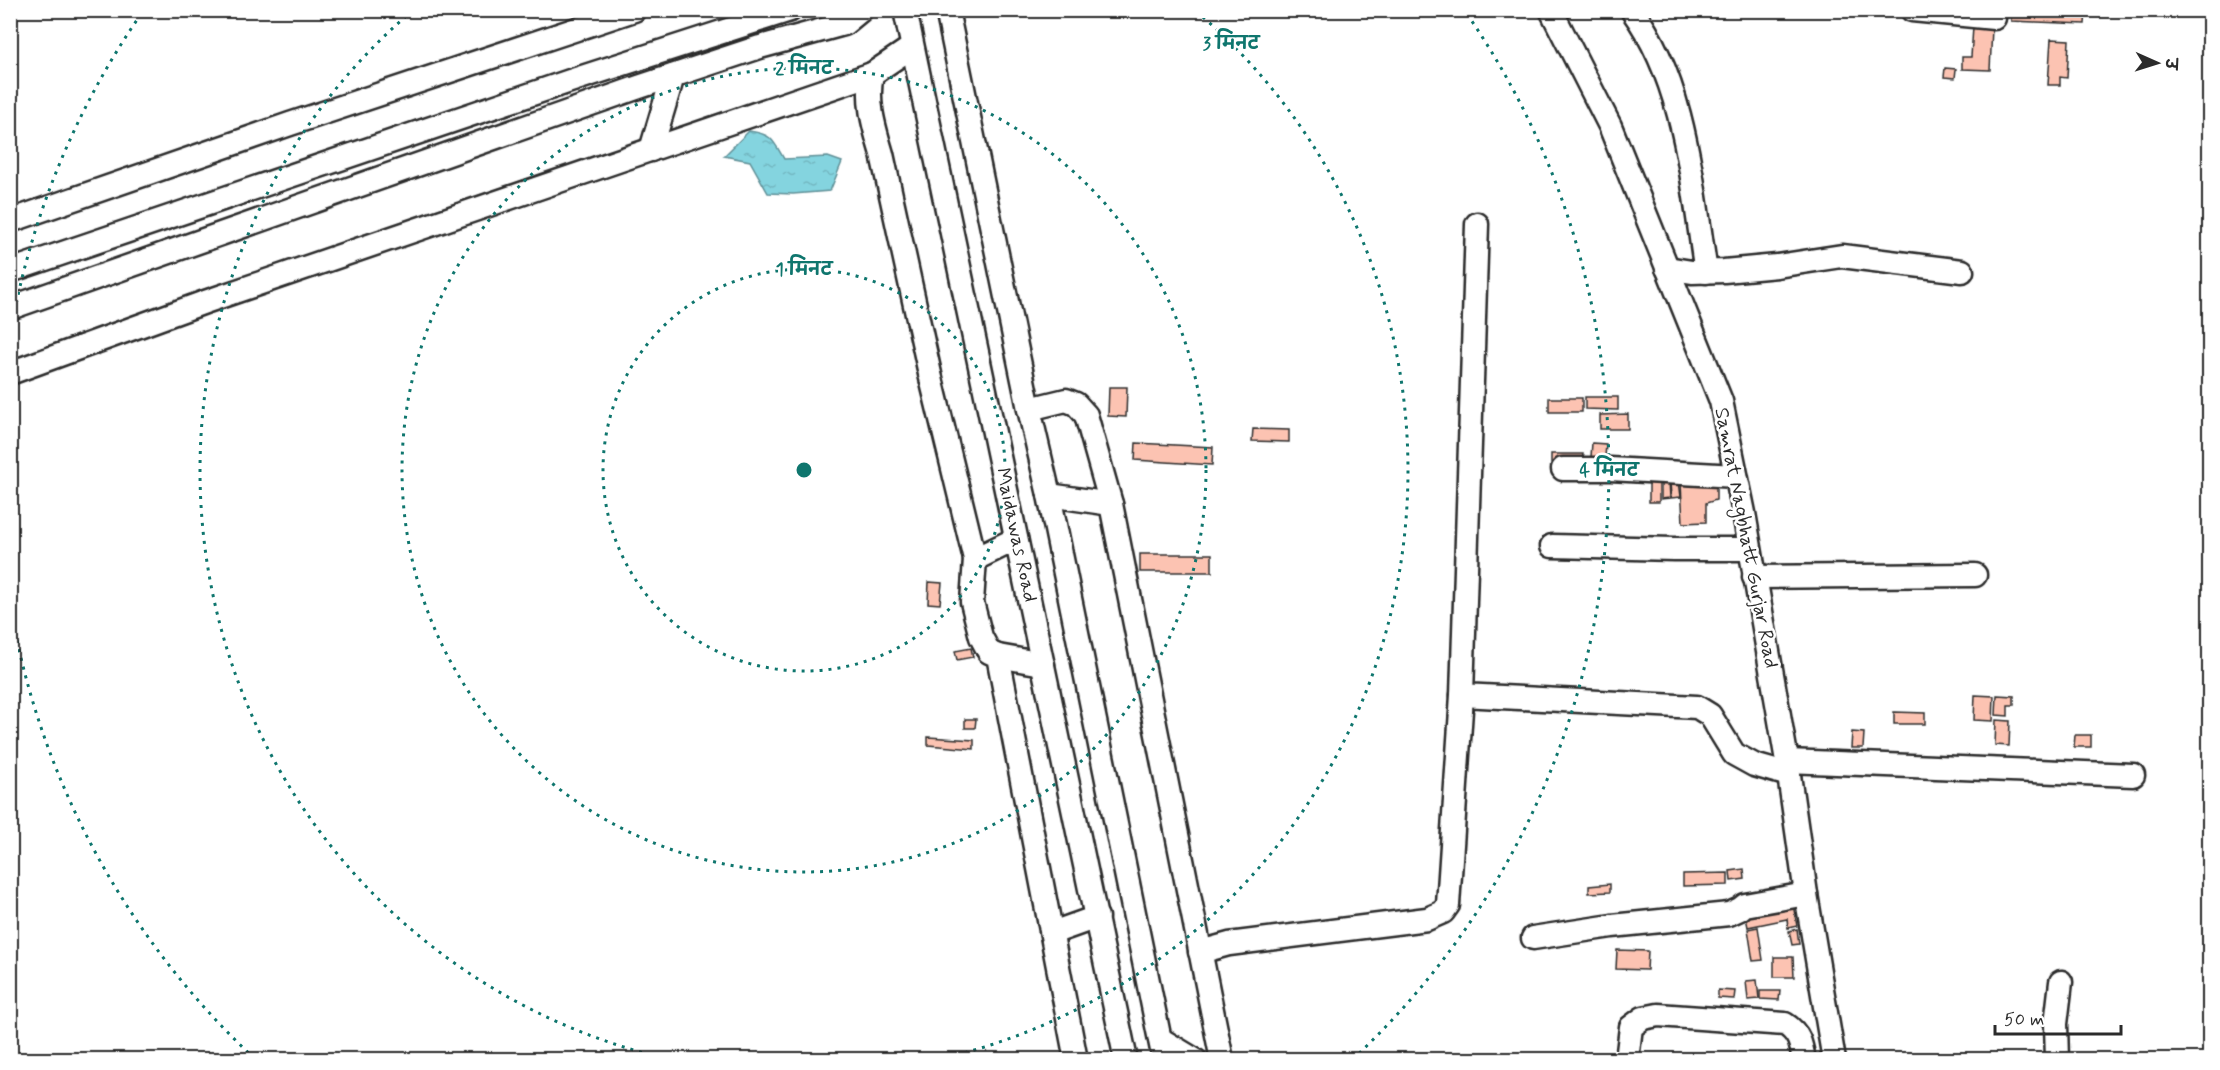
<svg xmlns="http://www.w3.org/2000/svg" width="2220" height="1070" viewBox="0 0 2220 1070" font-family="Mynerve,'Playpen Sans Deva',sans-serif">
<defs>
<pattern id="water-ripples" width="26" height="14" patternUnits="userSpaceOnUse" patternTransform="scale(1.5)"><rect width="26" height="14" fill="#84d4df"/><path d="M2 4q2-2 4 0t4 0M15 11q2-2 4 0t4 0" fill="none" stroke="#72b6c0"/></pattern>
</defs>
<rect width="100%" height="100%" fill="#fff"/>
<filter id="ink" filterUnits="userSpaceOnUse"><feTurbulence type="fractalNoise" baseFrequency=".0167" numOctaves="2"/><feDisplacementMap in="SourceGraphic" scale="12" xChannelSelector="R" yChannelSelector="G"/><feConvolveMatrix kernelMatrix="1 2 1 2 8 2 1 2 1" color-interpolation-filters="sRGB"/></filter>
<g filter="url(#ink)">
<path fill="url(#water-ripples)" stroke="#609097" stroke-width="1.5" d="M749,131c23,3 24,9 35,28l44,-2 14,5 -12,29 -37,3 -25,-1 -18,-32 -26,-5z"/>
<g fill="#fcc3b2" stroke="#2b2b2b" stroke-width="1.5">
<path d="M2008,10h78l-1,14 -74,-3v-9z"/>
<path d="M1973,27l19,1 -2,42 -28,-1v-12h9z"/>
<path d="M2051,39l18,1 -2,38 -7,-1v8h-12z"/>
<path d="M1945,68l11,1 -1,9 -11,-1z"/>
<path d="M1109,387h18l-1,30 -18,-1z"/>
<path d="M1585,397h33v13l-33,-1z"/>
<rect x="1549" y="398" width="33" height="14"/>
<path d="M1628,414v15h-28v-14z"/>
<path d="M1253,429l36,1v12l-37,-1z"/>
<path d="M1136,443l77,4 -1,18 -77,-5z"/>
<path d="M1592,443l14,1 -1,13h-14z"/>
<path d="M1551,454h32l-1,9h-31z"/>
<path d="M1649,480l10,1v21h-10z"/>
<path d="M1669,480l1,18 -9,1v-18z"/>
<path d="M1670,481h9l2,16 -10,1z"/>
<path d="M1681,483l35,1v16l-10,3v19l-23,1z"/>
<rect x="1140" y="554" width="72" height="18"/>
<path d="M929,582l13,1 -2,21 -12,-1z"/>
<path d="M971,648l2,9 -16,3 -2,-9z"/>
<path d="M1975,695l19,1 -1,25 -19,-1z"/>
<path d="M1997,695l17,1v9h-6v11l-12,-1z"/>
<path d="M1894,712l31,1v11h-31z"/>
<path d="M965,719h11l-1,9h-10z"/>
<path d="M1996,720l14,1 -1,25 -14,-1z"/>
<path d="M1852,732l12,1 -1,15h-12z"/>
<path d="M2075,735h16v12h-17z"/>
<path d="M928,737l46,3v9l-46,-4z"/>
<path d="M1744,869l1,10 -14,2 -1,-10z"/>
<path d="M1728,873v12l-45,1v-12z"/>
<path d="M1610,884v8l-21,1v-7z"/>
<path d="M1792,899l5,27 -9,2 -1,-9 -39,8 -4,-19z"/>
<path d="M1758,927l5,33 -10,1 -5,-32z"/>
<path d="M1797,929l2,15 -7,1 -3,-14z"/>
<path d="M1617,950l31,1 -1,19 -31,-1z"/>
<path d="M1774,957h19l1,20h-20z"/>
<path d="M1757,980l2,19 -11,1 -2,-19z"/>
<path d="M1718,990l17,1 -1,8 -16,-1z"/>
<path d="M1760,991h20l-1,9 -19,-1z"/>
</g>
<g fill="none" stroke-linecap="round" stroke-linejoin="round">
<defs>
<g id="minor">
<path d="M905,10l221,1050"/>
<path d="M947,10l82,399 20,86 115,565"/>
<path d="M1551,10l59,116 111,275 23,112 43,248 19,133 28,166"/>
<path d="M1632,10c54,74 60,174 74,262"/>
<path d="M1912,10l82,8"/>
<path d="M912,47l-40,27c-6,27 2,53 10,80l48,220 45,185 -3,43 9,35 8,15 9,4 78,404"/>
<path d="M651,150l22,-74"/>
<path d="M10,221l280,-97 344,-114"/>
<path d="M1477,224l-15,471 235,12 13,8 24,39 20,11 35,10"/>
<path d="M1667,268l25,4 32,-1 53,-5 65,-10 120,15"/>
<path d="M10,271l560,-190 220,-71"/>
<path d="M10,308l629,-221 121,-40 84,-23 17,-14"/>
<path d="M10,373l195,-71 667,-228"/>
<path d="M1029,409l37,-9 10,4 10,11 25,89 111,556"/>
<path d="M1563,469h47l126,7"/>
<path d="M1049,495l62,9"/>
<path d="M1552,546l122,3h75"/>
<path d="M975,559l41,-20"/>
<path d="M1754,577l221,-2"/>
<path d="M998,656l45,8"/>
<path d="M1787,761l346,14"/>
<path d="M1052,933l45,-16"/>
<path d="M1533,938l79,-12 117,-12 11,-5 5,-4 61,-11"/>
<path d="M1200,952l29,-8 198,-25 16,-7 5,-7 14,-210"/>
<path d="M1160,1039l35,21"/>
<path d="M1627,1060l4,-33 12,-9 15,-3 127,9c14,9 16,19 19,36"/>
<path d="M2057,1060l-1,-36 5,-42"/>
</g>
</defs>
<use href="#minor" stroke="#2b2b2b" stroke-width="27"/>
<use href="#minor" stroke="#fff" stroke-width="22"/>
</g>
</g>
<g fill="none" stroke="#0f766e" stroke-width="3" stroke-dasharray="3 6">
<circle cx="804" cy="470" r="201"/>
<circle cx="804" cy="470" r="402"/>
<path d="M668 1059A604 604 0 0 1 412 11M1196 11A604 604 0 0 1 940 1059"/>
<path d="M255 1059A805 805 0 0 1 11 610M11 330A805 805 0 0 1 141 14M1467 14A805 805 0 0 1 1353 1059"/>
</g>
<g text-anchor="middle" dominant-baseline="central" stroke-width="5" stroke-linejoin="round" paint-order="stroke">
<g font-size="20" fill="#2b2b2b" stroke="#fff">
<text transform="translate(1016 535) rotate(78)">Maidawas Road</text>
<text transform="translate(1746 538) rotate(79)">Samrat Nagbhatt Gurjar Road</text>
</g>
</g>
<circle cx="804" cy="470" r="9" fill="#0f766e" stroke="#fff" stroke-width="3"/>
<g font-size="18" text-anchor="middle" font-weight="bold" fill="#0f766e" stroke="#fff" stroke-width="5" stroke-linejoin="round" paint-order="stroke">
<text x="1231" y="49">3 मिनट</text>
<text x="804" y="74">2 मिनट</text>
<text x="804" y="275">1 मिनट</text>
<text x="1609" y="476">4 मिनट</text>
</g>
<rect width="2220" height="1070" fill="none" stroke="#fff" stroke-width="36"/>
<rect x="18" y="18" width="2184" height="1034" fill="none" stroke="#2b2b2b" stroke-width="2" filter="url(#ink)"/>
<g transform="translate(2157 63) rotate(93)" stroke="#ffffff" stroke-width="4.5" paint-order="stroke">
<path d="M0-4.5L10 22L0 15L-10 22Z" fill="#2b2b2b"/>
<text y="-9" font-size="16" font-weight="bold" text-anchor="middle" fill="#2b2b2b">उ</text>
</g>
<path d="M1995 1025v9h126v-9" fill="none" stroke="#2b2b2b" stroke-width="3"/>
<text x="2004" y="1025" font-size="18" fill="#2b2b2b" stroke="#ffffff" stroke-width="4.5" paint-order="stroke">50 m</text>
</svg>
